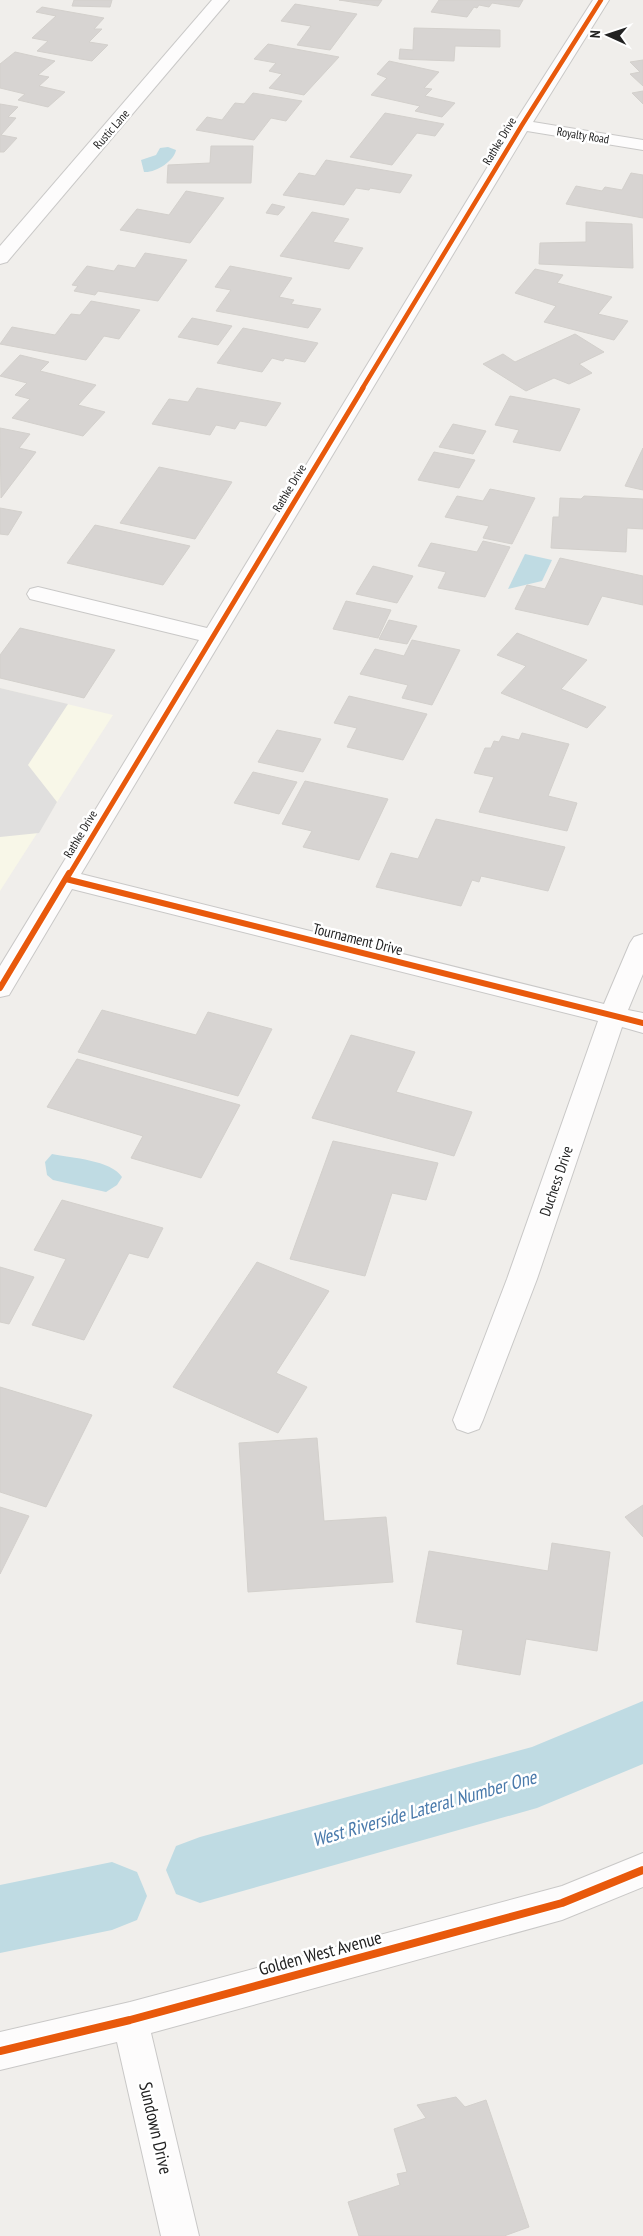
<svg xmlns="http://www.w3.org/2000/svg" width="643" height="2236" viewBox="0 0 643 2236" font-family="'PT Sans Narrow',sans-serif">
<rect width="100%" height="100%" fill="#f0eeeb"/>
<path fill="#f8f7e8" d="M0,688l113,27 -113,176z"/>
<path fill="#e0dfde" d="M0,688l68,16 -40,61 29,37 -18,31 -39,4z"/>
<g fill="#bfdbe3">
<path d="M168,147l8,3c-2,11 -20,23 -32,22l-3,-12 15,-5 4,-7z"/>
<path d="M525,554l27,6 -10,21 -34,8z"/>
<path d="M52,1154c20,4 59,6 70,23l-5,8 -11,7 -53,-12 -6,-5 -2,-13z"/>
</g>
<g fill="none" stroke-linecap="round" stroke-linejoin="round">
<g fill="#bfdbe3" fill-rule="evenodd">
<path d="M643,1701v63l-106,44 -337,95 -24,-9 -10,-24 10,-24 24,-9 332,-90z"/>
<path d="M112,1862l25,10 10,24 -10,24 -25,10 -112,23v-68z"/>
</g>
</g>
<g fill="#d7d4d2" stroke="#d3d0cc">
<path d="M74,0h38l-2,7 -38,-1z"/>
<path d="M339,0h43l-4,6z"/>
<path d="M439,0h84l-4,7 -27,-4 -3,4 -10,-2 -2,3 -3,-1 -7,10 -36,-5z"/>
<path d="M295,4l62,10 -27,36 -33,-5 14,-19 -30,-5z"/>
<path d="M42,7l62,11 -10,11h8l-13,13 19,3 -16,16 -55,-10 11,-10 -16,-3 24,-22 -20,-4z"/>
<path d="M414,28l86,2v17l-45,-1 -1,15 -55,-2 1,-10 13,1z"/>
<path d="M268,44l71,13 -35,38 -35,-7 13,-14 -13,-3 7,-8 -22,-4z"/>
<path d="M15,52l40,9 -17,14 11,2 -10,9 26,6 -17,15 -30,-7 7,-6 -25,-6v-24z"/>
<path d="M643,60v26l-13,-12 10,-2 -10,-10z"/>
<path d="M389,61l50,11 -15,16 8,1 -7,7 30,7 -13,14 -27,-6 5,-5 -49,-11 16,-17 -10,-4z"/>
<path d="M643,91v13l-11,-11z"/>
<path d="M253,93l49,8 -16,20 -15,-3 -17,22 -58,-10 11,-13 15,3 13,-17 9,1z"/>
<path d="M0,104l18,3 -10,10 8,1 -15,17 16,3 -13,14h-4z"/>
<path d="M385,113l59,11 -9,12 -18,-3 -25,32 -42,-8z"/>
<path d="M211,146h42l-2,37h-84l1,-18 42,-2z"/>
<path d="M326,160l86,15 -12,18 -30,-5 -1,2 -13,-2 -12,17 -61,-10 16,-22 16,3z"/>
<path d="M631,173l12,2v43l-77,-14 10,-18 26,5 3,-4 17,3z"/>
<path d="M186,191l38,7 -34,45 -70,-13 17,-21 32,6z"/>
<path d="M272,204l13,3 -7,8 -12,-2z"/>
<path d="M312,212l37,7 -16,23 30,6 -14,21 -69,-13z"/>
<path d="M586,222l46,2 1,44 -94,-4 1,-21 46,-1z"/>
<path d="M145,253l42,7 -29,41 -60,-10 -3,4 -21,-4 4,-5 -6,-1 15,-19 27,5 4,-6 17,3z"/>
<path d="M230,266l62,12 -13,19 15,3 -3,4 30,5 -13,19 -92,-17 15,-21 -16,-3z"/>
<path d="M535,269l28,6 -6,8 55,14 -14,17 30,7 -14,19 -70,-18 12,-16 -41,-13z"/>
<path d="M91,301l49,9 -21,29 -15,-3 -18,24 -86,-16 12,-17 43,8 16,-21 9,1z"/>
<path d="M192,318l40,8 -14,19 -40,-8z"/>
<path d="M243,328l75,15 -13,19 -20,-4 -2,3 -11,-3 -10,14 -45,-9z"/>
<path d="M575,334l29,18 -25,12 13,9 -23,11 -15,-6 -28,13 -43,-27 20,-10 12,8z"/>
<path d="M20,355l29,7 -9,9 56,14 -18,20 27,7 -22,24 -71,-18 18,-19 -15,-4 12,-12 -27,-7z"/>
<path d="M197,388l84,15 -15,23 -26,-5 -5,8 -19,-4 -6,10 -58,-11 17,-25 19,3z"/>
<path d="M510,396l70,13 -20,42 -47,-9 6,-12 -24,-5z"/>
<path d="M453,424l33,7 -13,23 -34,-7z"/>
<path d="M0,428l30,6 -11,14 17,4 -35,46z"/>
<path d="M643,448v42l-18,-4z"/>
<path d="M434,452l41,8 -16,28 -41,-8z"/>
<path d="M159,467l73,15 -37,57 -75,-16z"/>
<path d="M490,489l45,9 -23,46 -29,-6 6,-12 -44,-9 12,-21 26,5z"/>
<path d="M584,496l59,3v30l-16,-1 -1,24 -75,-4 2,-31h6l1,-19 21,1z"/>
<path d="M0,508l22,4 -14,23 -8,-1z"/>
<path d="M95,525l95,21 -27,39 -96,-22z"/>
<path d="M483,541l27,6 -25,50 -47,-9 8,-16 -28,-6 13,-23 46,9z"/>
<path d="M560,558l83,18v29l-41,-9 -14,29 -73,-16 12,-24 18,4z"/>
<path d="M373,566l40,10 -16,27 -41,-9z"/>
<path d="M346,601l45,9 -13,28 -45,-9z"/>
<path d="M389,620l28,6 -10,18 -28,-5z"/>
<path d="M20,628l95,22 -31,48 -84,-20v-23z"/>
<path d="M517,633l70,27 -26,29 45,18 -19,21 -86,-35 25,-27 -29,-11z"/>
<path d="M412,640l48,10 -28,55 -30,-7 6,-13 -48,-11 15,-25 29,7z"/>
<path d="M349,696l78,18 -24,46 -56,-13 10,-19 -23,-5z"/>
<path d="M277,730l44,9 -18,33 -45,-10z"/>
<path d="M522,733l47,11 -21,52 29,7 -10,28 -88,-19 15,-35 -20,-4 11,-25h6l3,-7 5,1 3,-6 17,4z"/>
<path d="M253,772l44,10 -18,32 -45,-11z"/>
<path d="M305,781l83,18 -29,61 -56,-13 9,-16 -30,-7z"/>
<path d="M436,819l129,28 -17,44 -67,-15 -2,6 -7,-2 -11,26 -85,-19 15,-34 27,6z"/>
<path d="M102,1010l94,25 12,-23 64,17 -34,67 -160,-44z"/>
<path d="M351,1035l64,17 -19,40 76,20 -18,44 -142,-38z"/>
<path d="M77,1059l163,46 -39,73 -70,-20 12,-22 -96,-29z"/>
<path d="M333,1141l105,22 -12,37 -34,-7 -27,83 -75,-17z"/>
<path d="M62,1200l101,28 -15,30 -19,-5 -45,87 -52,-15 34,-66 -32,-9z"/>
<path d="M257,1262l72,29 -53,82 31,14 -29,46 -105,-46z"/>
<path d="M0,1267l34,10 -25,47 -9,-2z"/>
<path d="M0,1387l92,28 -46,92 -46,-15z"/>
<path d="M317,1438l7,83 62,-4 7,65 -145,10 -9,-149z"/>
<path d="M643,1505v32l-18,-20z"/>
<path d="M0,1507l29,9 -29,58z"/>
<path d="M552,1543l58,9 -13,99 -71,-12 -6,36 -63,-11 6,-34 -47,-8 13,-71 119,20z"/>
<path d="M456,2097l9,10 21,-7 43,127 -25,9h-145l-11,-34 52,-17 -3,-11 10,-2 -13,-43 32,-11 -9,-13z"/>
</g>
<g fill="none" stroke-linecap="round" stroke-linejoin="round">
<defs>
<g id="minor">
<path d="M212,0h17l-222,262 -7,2v-18z"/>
<path d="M593,0h16l-76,122 110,18v10l-116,-19 -446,743 523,130 26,-61 4,-6 9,-3v40l-15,36 15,3v20l-21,-6 -85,252 -54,141 -4,9 -11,4 -11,-4 -4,-9 54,-141 91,-258 -526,-132 -63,106 -9,2v-31l199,-326 -169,-41 -3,-5 3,-5 8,-2 169,41 306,-503z"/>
<path d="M643,1853v34l-81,33 -411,113 48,203h-38l-44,-194 -117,28v-38l130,-30 432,-116z"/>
</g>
</defs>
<use href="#minor" stroke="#c9c8c7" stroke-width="2"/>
<use href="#minor" fill="#fdfcfc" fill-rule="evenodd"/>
<defs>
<path id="cycleway-far3" d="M362,389l160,-264 79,-125"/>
<path id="cycleway-far2" d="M69,875l294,-487"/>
<g id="cycleway-far1">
<path d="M66,879l577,144"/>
<path d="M0,988l69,-115"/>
</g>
<path id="cycleway" d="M0,2051l130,-31 432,-117 81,-33"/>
</defs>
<use href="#cycleway-far3" stroke="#fff" stroke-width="6"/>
<use href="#cycleway-far2" stroke="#fff" stroke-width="8"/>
<use href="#cycleway-far1" stroke="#fff" stroke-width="9"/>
<use href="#cycleway" stroke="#fff" stroke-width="11"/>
<use href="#cycleway-far3" stroke="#e8590c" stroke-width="4.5"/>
<use href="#cycleway-far2" stroke="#e8590c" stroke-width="5"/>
<use href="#cycleway-far1" stroke="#e8590c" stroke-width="6"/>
<use href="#cycleway" stroke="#e8590c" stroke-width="8"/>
</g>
<g text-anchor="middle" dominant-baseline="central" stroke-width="5" stroke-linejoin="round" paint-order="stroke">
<g font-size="12" fill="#222" stroke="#fff">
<text transform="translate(111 129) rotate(-49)">Rustic Lane</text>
<text transform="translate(583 135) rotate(9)">Royalty Road</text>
<text transform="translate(499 141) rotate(-59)">Rathke Drive</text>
<text transform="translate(289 488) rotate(-59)">Rathke Drive</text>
<text transform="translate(80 834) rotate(-59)">Rathke Drive</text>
</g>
<g font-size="15" fill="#222" stroke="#fff">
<text transform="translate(358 939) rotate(14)">Tournament Drive</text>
<text transform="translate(556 1181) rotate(-71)">Duchess Drive</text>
</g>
<g font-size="18" fill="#222" stroke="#fff">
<text transform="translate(320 1953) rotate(-15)">Golden West Avenue</text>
<text transform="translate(156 2128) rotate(77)">Sundown Drive</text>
</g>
<g font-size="19" font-style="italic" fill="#4a7aab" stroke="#fff">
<text transform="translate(424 1808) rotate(-16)">West Riverside Lateral Number One</text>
</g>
</g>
<g transform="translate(608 35) rotate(273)" stroke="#ffffff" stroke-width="4" paint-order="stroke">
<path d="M0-4L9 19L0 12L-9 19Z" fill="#222222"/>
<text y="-8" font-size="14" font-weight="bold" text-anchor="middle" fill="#222222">N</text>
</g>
</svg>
